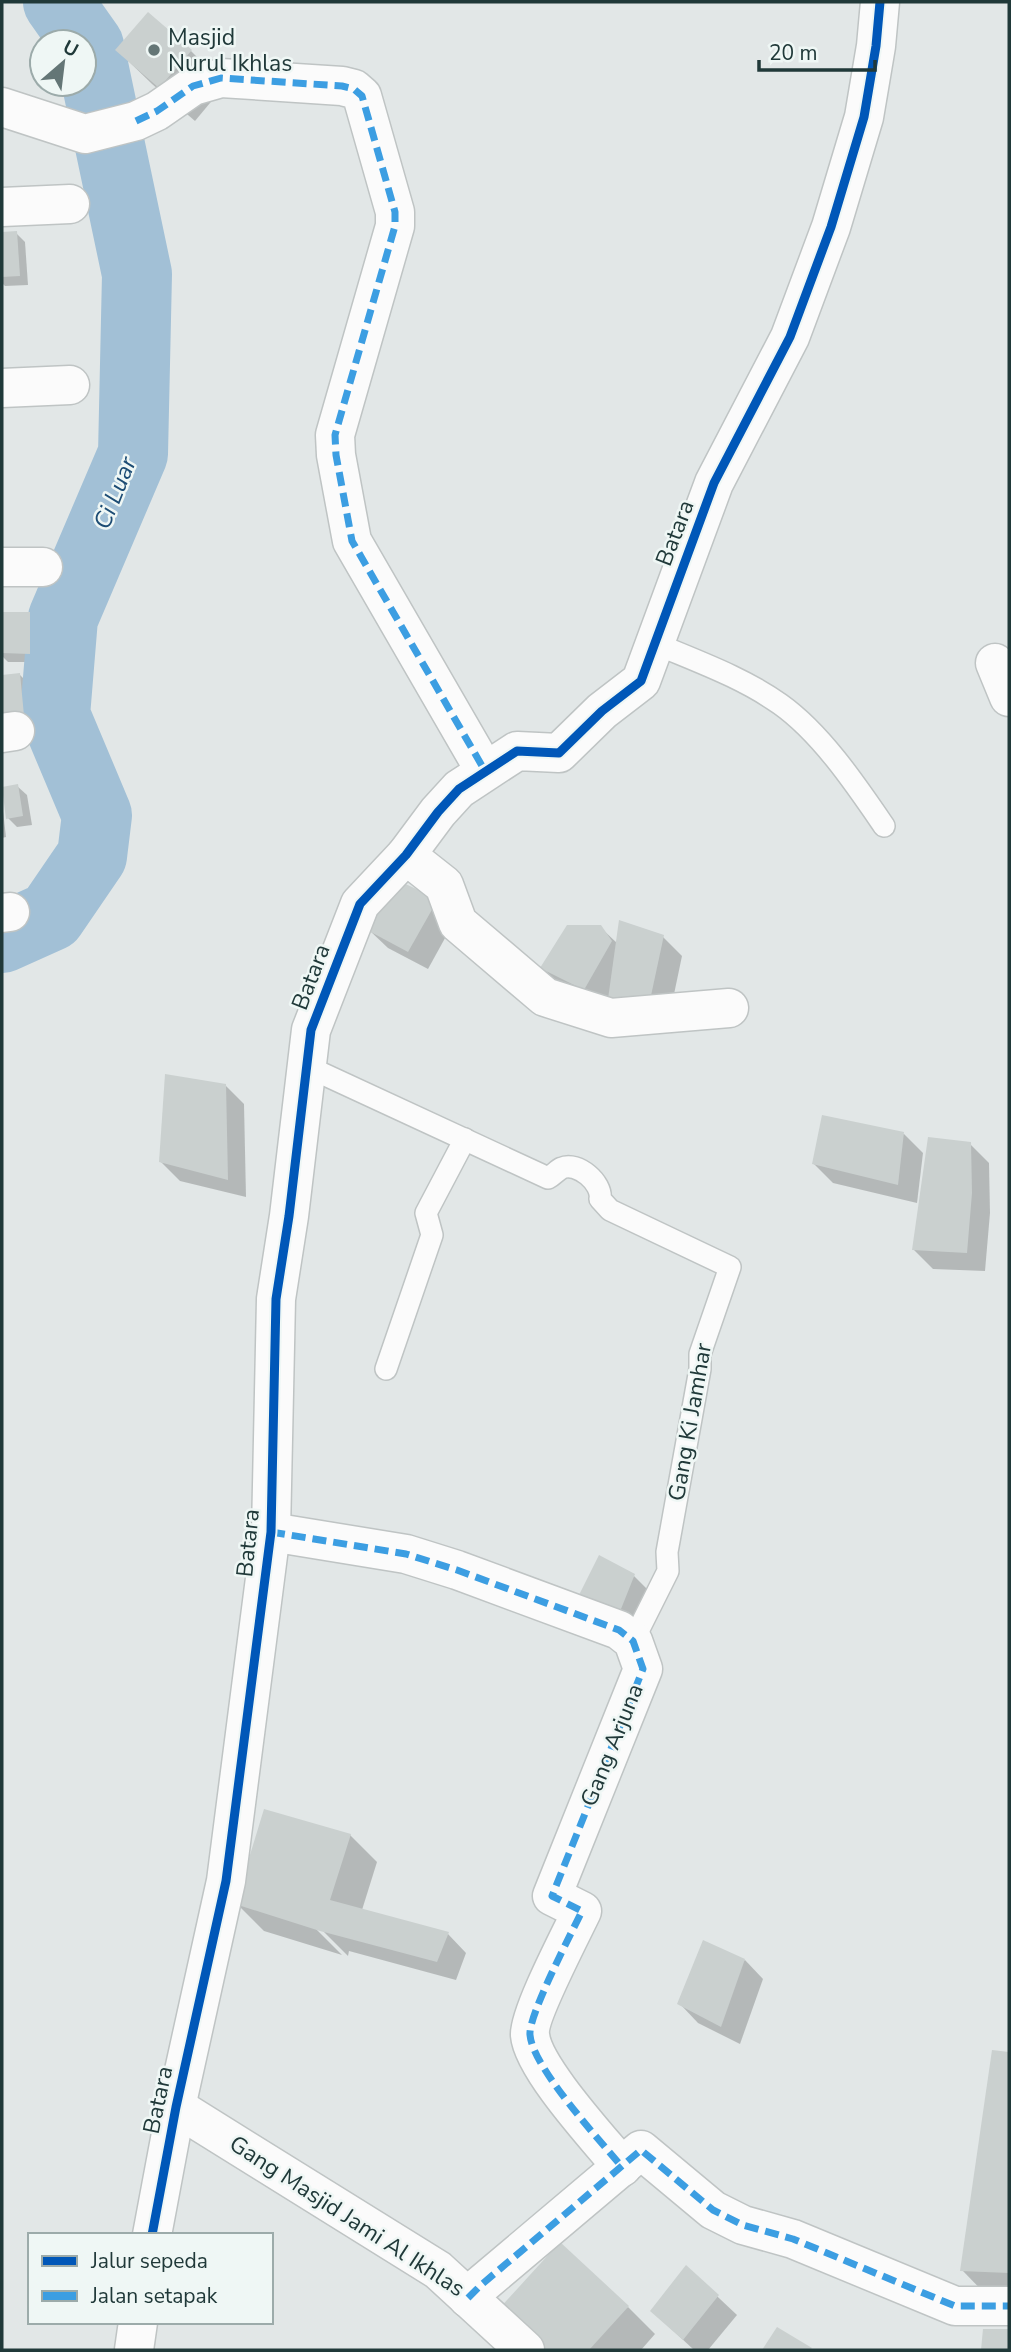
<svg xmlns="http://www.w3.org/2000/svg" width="1011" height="2352" viewBox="0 0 1011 2352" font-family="'Nunito Sans',sans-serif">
<rect width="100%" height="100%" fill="#e2e7e7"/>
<g fill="#0003">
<path d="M117,50l74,1 34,34 -30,36 -43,-37z"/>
<path d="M16,233l9,9 3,43 -23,1 -3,-3v-49z"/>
<path d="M2,614h27l9,9 1,39h-31l-6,-6z"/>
<path d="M20,675l9,9 3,40 -30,-2v-46z"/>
<path d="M17,786l10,9 5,30 -15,2 -9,-9z"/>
<path d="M2,802l4,35 -4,1z"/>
<path d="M437,901l18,19 -27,49 -40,-21 -19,-18z"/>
<path d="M600,927l18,17 45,-7 19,19 -14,67 -65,-16 -42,-20 -18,-19z"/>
<path d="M225,1085l19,19 2,93 -66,-16 -19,-19z"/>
<path d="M904,1134l19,19 -6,50 -84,-20 -19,-19z"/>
<path d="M970,1144l19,19 1,50 -5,58 -52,-2 -19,-19z"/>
<path d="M634,1576l18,18 -16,43 -38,-20z"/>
<path d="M350,1835l27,27 -15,48 86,24 18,19 -10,27 -107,-29 -1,5 -33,-33 -2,3 29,29 -78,-24 -27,-27z"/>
<path d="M745,1960l18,19 -23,65 -42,-21 -18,-19z"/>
<path d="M993,2052l16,2v251h-13l-34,-35z"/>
<path d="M686,2267l51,48 -29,35h-14l-42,-39z"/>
<path d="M628,2307l27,27 -14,16h-99z"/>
</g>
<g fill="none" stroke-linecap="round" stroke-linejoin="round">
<path stroke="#a2c0d6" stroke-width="70" d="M2,938l49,-22 41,-60 5,-41 -42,-100 8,-97 70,-164 4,-180 -48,-228 -31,-44"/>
</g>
<g fill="#cad0cf">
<path d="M148,12l44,38 -33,38 -44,-38z"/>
<path d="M17,231l3,45 -18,1v-45z"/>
<path d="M2,612h28v42l-28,-1z"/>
<path d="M20,673l4,43 -22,2v-43z"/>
<path d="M18,784l5,32 -17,3 -4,-32z"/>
<path d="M399,881l39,18 -30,53 -41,-22z"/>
<path d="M619,920l45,15 -15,70 -41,-6z"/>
<path d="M567,925h34l11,16 -28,49 -44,-22z"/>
<path d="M165,1074l61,10 2,96 -69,-18z"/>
<path d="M822,1115l82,17 -6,53 -86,-21z"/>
<path d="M928,1137l43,5 1,51 -5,60 -55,-3z"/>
<path d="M599,1555l36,19 -18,45 -40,-20z"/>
<path d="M264,1809l87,25 -21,66 119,32 -12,30 -117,-31 -85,-27z"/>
<path d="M703,1940l42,19 -24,68 -44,-23z"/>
<path d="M992,2050l17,2v221l-49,-2z"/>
<path d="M560,2242l69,64 -40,44h-48l-43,-40z"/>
<path d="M686,2265l33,30 -36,45 -33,-29z"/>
<path d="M777,2327l35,21 -2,2h-48z"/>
<path d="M983,2329h26v21h-28z"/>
</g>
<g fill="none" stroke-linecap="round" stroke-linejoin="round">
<defs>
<g id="service">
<path d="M654,643c42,18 88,34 126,61 41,29 76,81 104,122"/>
<path d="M306,1066l242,112c6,-3 9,-8 14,-10 15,-7 41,15 38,31l10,11 120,57 -30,87v15l-33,183 1,19 -35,70"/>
<path d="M386,1369l46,-134 -6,-22 39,-74"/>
</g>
<g id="minor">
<path d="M2,107l83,27 51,-13 21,-10 36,-25 28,-8 121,8 12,3 8,7 33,116v14l-60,209 1,20 16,86 133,230"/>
<path d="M2,207l68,-3"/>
<path d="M2,388l68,-3"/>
<path d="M2,567h41"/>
<path d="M995,663l14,34"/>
<path d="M2,733l13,-2"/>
<path d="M406,855l38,30 14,38 87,74 66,21 118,-10"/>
<path d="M2,913l8,-1"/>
<path d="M271,1532l135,22 51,16 162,60 14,11 10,28 -91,227 30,15c-11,23 -54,105 -52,124 3,33 69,104 92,132"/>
<path d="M176,2107l262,163 87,80"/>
<path d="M152,2235l24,-128 50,-226 45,-349 5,-233 13,-83 22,-186 49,-126 46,-49 32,-43 21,-23 58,-38 42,2 43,-42 39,-30 73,-198 76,-146 41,-110 33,-110 12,-71 4,-44"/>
<path d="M468,2298l13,-13 160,-135 72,60 30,15 50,14 162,67h54"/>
<path d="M134,2350l4,-28"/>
</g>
</defs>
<use href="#service" stroke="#bfc4c4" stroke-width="24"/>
<use href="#minor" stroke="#bfc4c4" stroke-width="41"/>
<use href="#service" stroke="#fbfbfb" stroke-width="21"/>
<use href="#minor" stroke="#fbfbfb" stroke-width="38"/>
<g stroke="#3c9ee2" stroke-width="7" stroke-dasharray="14 7" stroke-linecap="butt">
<path d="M136,121l21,-10 36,-25 28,-8 121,8 12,3 8,7 33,116v14l-60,209 1,20 16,86 133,230"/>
<path d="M271,1532l135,22 51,16 162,60 14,11 10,28 -91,227 30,15c-11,23 -54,105 -52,124 3,33 69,104 92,132"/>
<path d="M468,2298l13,-13 160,-135 72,60 30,15 50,14 162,67h54"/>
</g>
<defs>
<path id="cycleway" d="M152,2235l24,-128 50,-226 45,-349 5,-233 13,-83 22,-186 49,-126 46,-49 32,-43 21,-23 58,-38 42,2 43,-42 39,-30 73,-198 76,-146 41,-110 33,-110 12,-71 4,-44"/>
</defs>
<use href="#cycleway" stroke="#eff7f5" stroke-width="13"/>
<use href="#cycleway" stroke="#0057b8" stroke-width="9"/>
</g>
<circle fill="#647676" stroke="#eff7f5" stroke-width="2.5" cx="154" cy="50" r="7"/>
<g text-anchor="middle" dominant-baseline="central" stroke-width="5" stroke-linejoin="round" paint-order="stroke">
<g font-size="23" fill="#203939" stroke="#eff7f5" text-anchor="start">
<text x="168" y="37">Masjid<tspan x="168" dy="26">Nurul Ikhlas</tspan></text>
</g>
<g font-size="23" fill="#203939" stroke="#eff7f5">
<text transform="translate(675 533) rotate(-69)">Batara</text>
<text transform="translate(311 977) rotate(-69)">Batara</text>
<text transform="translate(690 1422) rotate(-80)">Gang Ki Jamhar</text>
<text transform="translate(248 1543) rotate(-84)">Batara</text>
<text transform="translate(612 1745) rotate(-68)">Gang Arjuna</text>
<text transform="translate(158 2100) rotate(-78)">Batara</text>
<text transform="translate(347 2216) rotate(33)">Gang Masjid Jami Al Ikhlas</text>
</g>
<g font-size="24" font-style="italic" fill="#1c4c74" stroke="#eff7f5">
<text transform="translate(115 493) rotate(-68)">Ci Luar</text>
</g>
</g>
<rect width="1011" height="2352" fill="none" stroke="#203939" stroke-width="7"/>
<rect x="28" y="2233" width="245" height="91" fill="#eff7f5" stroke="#9cabaa" stroke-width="2"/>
<rect x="42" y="2256" width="35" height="10" fill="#0057b8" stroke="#9cabaa" stroke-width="2"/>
<text x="91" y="2268" font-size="21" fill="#203939">Jalur sepeda</text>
<rect x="42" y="2291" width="35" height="10" fill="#3c9ee2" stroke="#9cabaa" stroke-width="2"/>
<text x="91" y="2303" font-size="21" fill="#203939">Jalan setapak</text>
<g transform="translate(63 63) rotate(28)"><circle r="33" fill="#eff7f5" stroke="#9cabaa" stroke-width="2"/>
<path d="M0-5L12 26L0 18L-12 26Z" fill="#647676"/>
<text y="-10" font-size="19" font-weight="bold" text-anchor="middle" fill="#203939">U</text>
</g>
<path d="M759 60v10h116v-10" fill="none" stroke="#203939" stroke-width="3.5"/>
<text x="769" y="60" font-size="21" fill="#203939" stroke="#eff7f5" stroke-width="5" paint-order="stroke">20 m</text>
</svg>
